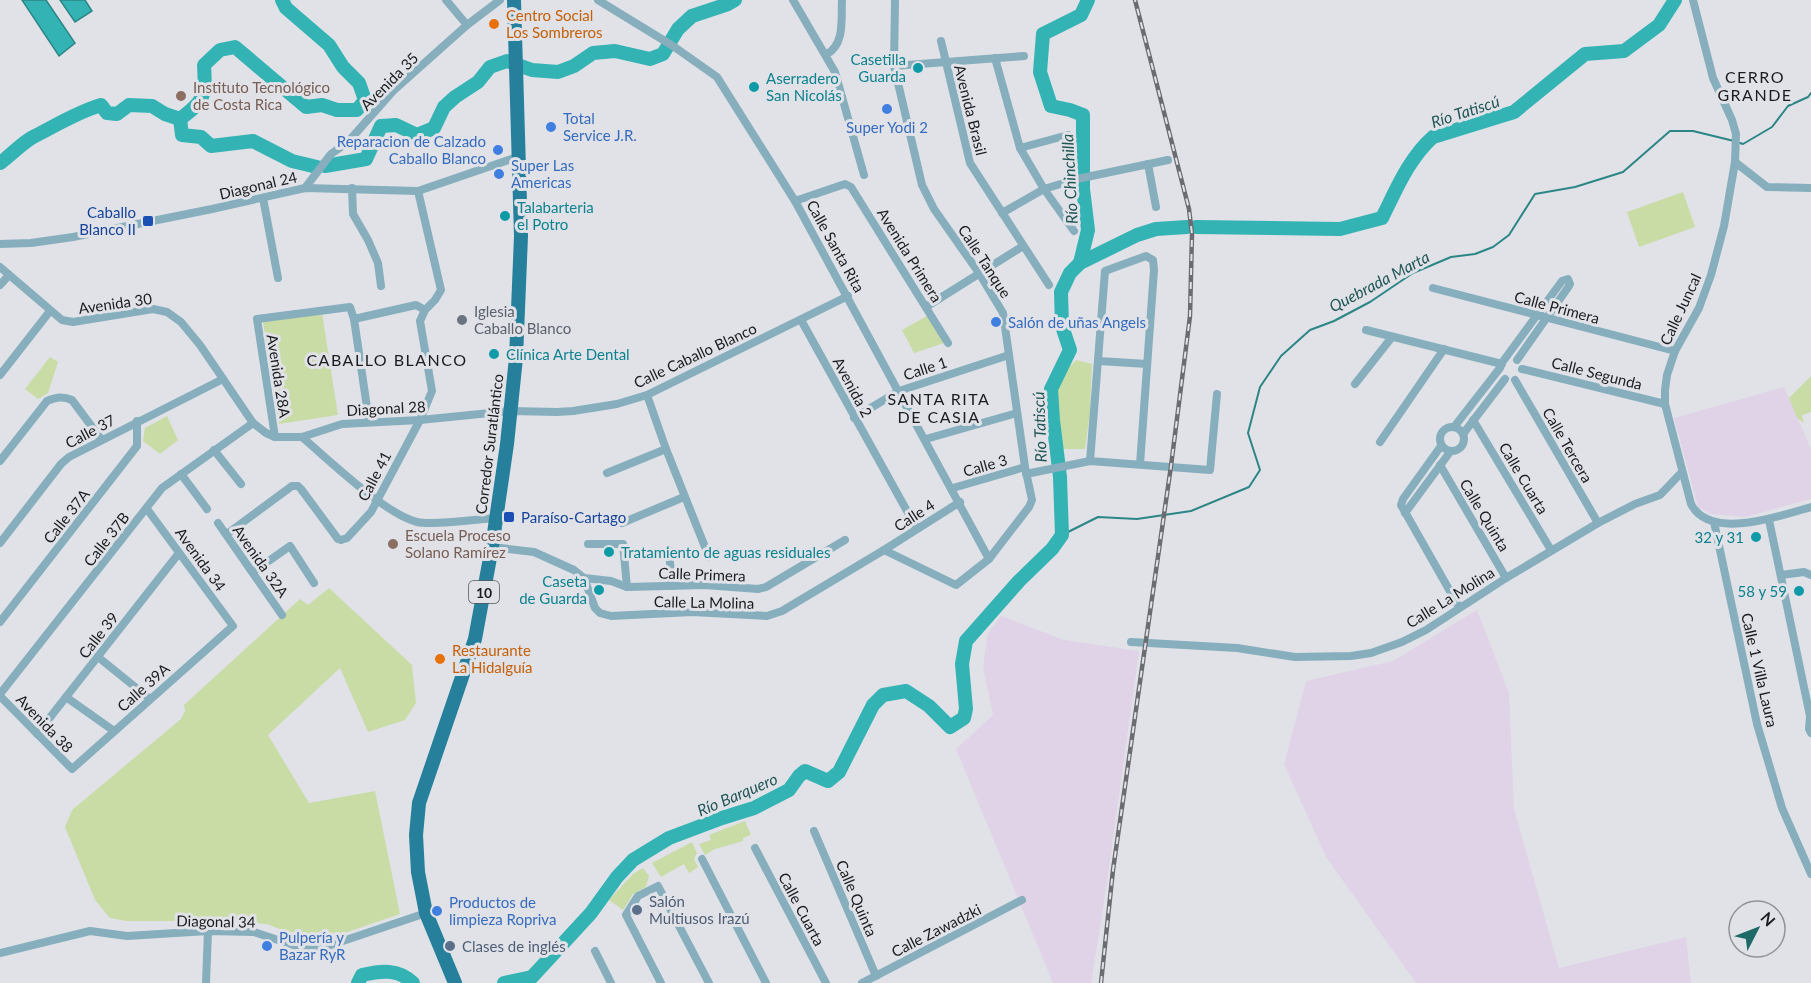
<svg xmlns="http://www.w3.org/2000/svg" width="1811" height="983" viewBox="0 0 1811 983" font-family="Lato,sans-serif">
<rect width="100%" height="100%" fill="#e0e2e8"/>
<g fill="#e0d3e7">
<path d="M1784,387l27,62v50l-66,18 -34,-3 -13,-7 -24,-89z"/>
<path d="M1477,610l32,83 5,116 45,159 127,-31 5,46h-275l-90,-126 -42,-93 22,-83 87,-20z"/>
<path d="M1001,616l63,24 75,11 -33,238 -15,94h-38l-97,-234 37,-34 -10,-48 5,-34z"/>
</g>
<g fill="#c9dca6">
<path d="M1683,192l12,35 -56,20 -12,-35z"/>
<path d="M322,313l16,102 -59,9 -16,-102z"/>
<path d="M927,316l17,27 -30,10 -12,-23z"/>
<path d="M50,357l8,5 -10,31 -10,6 -13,-10z"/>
<path d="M1076,360l16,4 -2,49 -5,36h-30l-8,-58z"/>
<path d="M1811,376v36l-9,3 2,8 -7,-5 -8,-20z"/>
<path d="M167,416l11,24 -18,14 -17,-13 2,-13z"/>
<path d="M329,588l83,77 4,38 -11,17 -37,12 -28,-64 -72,67 41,68 66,-12 25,123 -84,29 -49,-19 -44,-3h-97l-16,-3 -15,-18 -30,-73 7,-17 109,-91 4,-8 -1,-6 116,-106 8,6z"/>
<path d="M745,821l6,14 -8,3v3l-28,8 -10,6 -6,-11 12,-4 -2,-5z"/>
<path d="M692,842l5,11 -3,6 4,8 -9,6 -5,-9 -23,13 -9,-14z"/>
<path d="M643,868l6,8 -3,11 -13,7 -10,16 -14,-10 24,-26z"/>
</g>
<g fill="#33b3b3" stroke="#2c8686" stroke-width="1.5">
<path d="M22,0h24l29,43 -16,13z"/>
<path d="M60,0h25l7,11 -17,11z"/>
</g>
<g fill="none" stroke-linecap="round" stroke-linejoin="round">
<g stroke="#2c8686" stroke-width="2">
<path d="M1740,143l3,1 29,-17 16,-21 20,-9 3,-4"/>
<path d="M1062,535l36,-18 39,2 54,-8 58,-24 11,-17 -12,-37 12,-46 21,-31 29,-26 24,-9 36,-19 43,-29 38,-16 24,-3 18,-7 16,-12 26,-41 40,-7 48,-15 47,-41h23l41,10"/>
</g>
<g stroke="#33b3b3" stroke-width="14">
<path d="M180,119l2,16 19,2 10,9 42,-5 39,20 25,6"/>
<path d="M0,163c11,-8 22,-20 33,-26 22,-11 44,-25 68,-32l6,8 10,1 12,-9 23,1 13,8 15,5c25,-19 26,-23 24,-54l16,-15 15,-3 71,60 16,-2 15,5h20l8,-10 -6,-17 -16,-16 -14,-22 -43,-37 -4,-8"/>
<path d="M325,166l41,-7 15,-33 15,-1 21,10 17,-7 10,-21 11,-10 23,-15 12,-15 17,-6 25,9 26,2 16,-6 19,-13 22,-2 35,8 13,-5 15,-25 14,-13 36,-12 7,-4"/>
<path d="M1196,227l144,2 42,-11c14,-28 27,-60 51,-81l81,-25 71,-58 39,-3 35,-26 16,-25"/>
<path d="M1080,263l8,-33 -5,-41v-74l-13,-5 -19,-4 -11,-34 3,-38 38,-19 7,-15"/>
<path d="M358,983l4,-8c18,-4 36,-7 51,8"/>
<path d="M504,983l28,-6 59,-64 26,-36 16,-17 36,-22 53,-20 32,-10 35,-18 10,-14 6,-5 23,10 11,-9 34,-67 10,-10 23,-4 23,15 21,21 14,-9 2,-9 -4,-45 4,-23 53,-60 33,-32 10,-14 -2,-58 -7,-57 -2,-31 19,-39 -8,-24 -1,-34 9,-19 10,-10 57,-28 19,-6 31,-2"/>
</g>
<g stroke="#86aebd" stroke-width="8">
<path d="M446,0l21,25"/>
<path d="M598,0l75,46 44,31 78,124 194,358"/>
<path d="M793,0l42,72 29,103"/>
<path d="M1693,0l20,78 19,42 4,14 -1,28 -11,64 -13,49 -12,33 -24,43 -8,24 -2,15v14l26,100c19,37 89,12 120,3"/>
<path d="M941,41l29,122 79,122"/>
<path d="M827,54c18,-10 14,-35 15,-54"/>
<path d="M995,58l25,90 24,41 30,42"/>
<path d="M894,66l130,-10"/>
<path d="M1020,148l48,-13"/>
<path d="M1735,162l32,25 44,1"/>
<path d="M1148,164l8,43"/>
<path d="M305,188l26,-34 17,-12 45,-51 74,-66 33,-25"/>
<path d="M352,188l1,26 15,26 10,23 3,23"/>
<path d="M263,198l15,80"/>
<path d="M795,201l44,-15 6,-2 6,3 97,156"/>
<path d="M1002,213l42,-24 33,-10 91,-19"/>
<path d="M0,244l31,-1 42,-6 139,-28 93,-21 113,3 102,-35"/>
<path d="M0,267l62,53 11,2 80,-13 14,3 14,10 19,23 53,78 13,10 9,4h27l40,-13 78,-4 91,-9 46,1 16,-1 44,-7 30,-9 201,-99"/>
<path d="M0,285l9,-10"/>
<path d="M1433,288l242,63"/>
<path d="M926,307l97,-61"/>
<path d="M354,319l62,-14 9,5"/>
<path d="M801,320l116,209"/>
<path d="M1366,330l136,34"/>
<path d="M1504,360l58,-79 6,-2 2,5 -1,2 -52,74"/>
<path d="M1099,361l48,3"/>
<path d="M1522,369l143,35"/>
<path d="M0,375l50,-64"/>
<path d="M1515,380l83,143"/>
<path d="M1355,384l37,-47"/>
<path d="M647,395l19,54 43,108"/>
<path d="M854,418l45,-27 110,-36"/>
<path d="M1473,420l78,130"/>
<circle cx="1452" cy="439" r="12"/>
<path d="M1454,427l46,-59"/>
<path d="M1463,434l42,-55"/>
<path d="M275,437l-18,-118 93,-12 4,12 15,102"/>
<path d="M302,437c27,23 83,77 115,85 17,4 60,-3 79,-4"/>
<path d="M926,439l91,-26"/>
<path d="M1380,442l64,-93"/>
<path d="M1441,446l-38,53 -2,6 58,102"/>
<path d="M214,450l27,34"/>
<path d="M0,461l47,-60c9,-4 16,-5 25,-1l29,39"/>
<path d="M1090,461l15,-190 41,-15 7,4 1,10 -14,194"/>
<path d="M1440,465l66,113"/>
<path d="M607,473l59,-24"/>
<path d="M181,474l26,35"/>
<path d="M1026,474l64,-13 120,9 7,-76"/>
<path d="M953,488l72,-21"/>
<path d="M1405,513l45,-61"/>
<path d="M1769,520l41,196 -1,13 2,4"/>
<path d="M1714,522l43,202 25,84 29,66"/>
<path d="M218,523l64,92"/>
<path d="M622,523l62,-26"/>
<path d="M227,534l65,-48h6l3,3 37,50 3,1 6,-2 24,-26 49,-92 12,-29 -12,-70 5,-11 10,-10 6,-10 -23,-99"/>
<path d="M0,543l61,-79 8,-7 154,-78"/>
<path d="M588,544h35l4,43"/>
<path d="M492,547l42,5 40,18 10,8 11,30 5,5 11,3 81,-4 75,4 15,-5 102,-61 72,35 33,-26 40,-52 3,-7 -7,-33 -22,-154 -24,-40 -45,-64 -12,-24 -28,-119 1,-66"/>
<path d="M669,550l3,36"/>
<path d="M884,550l76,-48"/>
<path d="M253,572l37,-26 24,37"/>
<path d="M1781,575l23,-3 7,3"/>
<path d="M584,578l27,3 16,6 78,-2 53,4 8,-2 79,-47"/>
<path d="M0,622l137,-176v-25"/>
<path d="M1131,642l106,6 58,9 56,-1 20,-3 31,-11 24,-12 80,-52 92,-55 37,-19 25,-9 22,-23"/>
<path d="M98,657l52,42"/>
<path d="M0,694l162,-206 91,-65"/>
<path d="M0,696l72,73 161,-143 -86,-117"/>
<path d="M66,697l48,34"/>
<path d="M37,734l142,-181"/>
<path d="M814,831l62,145"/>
<path d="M755,848l71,135"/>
<path d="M702,859l64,124"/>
<path d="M595,951l16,32"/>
<path d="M0,953l90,-22 37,5 81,-5 46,1 54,18 20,-4 98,-33"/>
<path d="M206,983l2,-52"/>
<path d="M661,983l-35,-68 12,-19 20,-10 51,97"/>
<path d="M862,983l160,-83"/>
</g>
<path stroke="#26809b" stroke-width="14" d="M455,983l-29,-70 -8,-41 -2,-37 3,-32 56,-164 17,-92 15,-103 9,-86 5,-122 -7,-236"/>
<defs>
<path id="rail" d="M1101,983l12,-113 58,-404 19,-150 2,-82 -3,-25 -54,-209"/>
</defs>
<use href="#rail" stroke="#6b6c70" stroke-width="4.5"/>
<use href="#rail" stroke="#e0e2e8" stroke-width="2" stroke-dasharray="7" stroke-linecap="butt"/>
</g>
<g fill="#e8710a" stroke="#e0e2e8" stroke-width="2">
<circle cx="494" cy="24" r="6"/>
<circle cx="440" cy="659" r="6"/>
</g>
<g fill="#0f9aa8" stroke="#e0e2e8" stroke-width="2">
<circle cx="918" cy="68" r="6"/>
<circle cx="754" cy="87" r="6"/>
<circle cx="505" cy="216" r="6"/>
<circle cx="494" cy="354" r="6"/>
<circle cx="1756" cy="537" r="6"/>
<circle cx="609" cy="552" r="6"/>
<circle cx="599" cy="590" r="6"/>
<circle cx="1799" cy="591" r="6"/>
</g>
<g fill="#8d6e63" stroke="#e0e2e8" stroke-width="2">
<circle cx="181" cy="96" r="6"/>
<circle cx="393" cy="544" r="6"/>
</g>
<g fill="#3f7fe0" stroke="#e0e2e8" stroke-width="2">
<circle cx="887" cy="109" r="6"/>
<circle cx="551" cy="127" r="6"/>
<circle cx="498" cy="150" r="6"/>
<circle cx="499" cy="174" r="6"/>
<circle cx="996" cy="322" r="6"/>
<circle cx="437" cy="911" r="6"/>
<circle cx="267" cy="946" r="6"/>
</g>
<g fill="#1a4fb4" stroke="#e0e2e8" stroke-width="2">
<rect x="142" y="215" width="12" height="12" rx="3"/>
<rect x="503" y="511" width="12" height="12" rx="3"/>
</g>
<circle fill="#6b7280" stroke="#e0e2e8" stroke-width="2" cx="462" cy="320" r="6"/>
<g fill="#5c6f8a" stroke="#e0e2e8" stroke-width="2">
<circle cx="637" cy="910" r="6"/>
<circle cx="450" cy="946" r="6"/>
</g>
<g text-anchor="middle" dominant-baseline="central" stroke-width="6" stroke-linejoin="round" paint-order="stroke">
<rect fill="#e0e2e8" stroke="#56575b" stroke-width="1.5" x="469" y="581" width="30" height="22" rx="4.5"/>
<g font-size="14" font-weight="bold" fill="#1b1c1e">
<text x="484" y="592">10</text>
</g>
<g font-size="15" fill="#c56008" stroke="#e0e2e8" text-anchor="start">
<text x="506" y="15">Centro Social<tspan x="506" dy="17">Los Sombreros</tspan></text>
<text x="452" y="650">Restaurante<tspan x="452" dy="17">La Hidalguía</tspan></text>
</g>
<g font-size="15" fill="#0d838f" stroke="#e0e2e8" text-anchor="end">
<text x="906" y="59">Casetilla<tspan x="906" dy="17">Guarda</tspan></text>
<text x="766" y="78" text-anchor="start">Aserradero<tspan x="766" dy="17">San Nicolás</tspan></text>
<text x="517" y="207" text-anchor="start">Talabarteria<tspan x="517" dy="17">el Potro</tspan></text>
<text x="506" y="354" text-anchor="start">Clínica Arte Dental</text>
<text x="1744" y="537">32 y 31</text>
<text x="621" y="552" text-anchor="start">Tratamiento de aguas residuales</text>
<text x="587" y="581">Caseta<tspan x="587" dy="17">de Guarda</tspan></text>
<text x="1787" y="591">58 y 59</text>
</g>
<g font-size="15" fill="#1b1c1e" stroke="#e0e2e8">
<text transform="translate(389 81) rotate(-45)">Avenida 35</text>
<text transform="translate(971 110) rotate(76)">Avenida Brasil</text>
<text transform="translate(258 185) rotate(-13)">Diagonal 24</text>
<text transform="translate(836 246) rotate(61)">Calle Santa Rita</text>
<text transform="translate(910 255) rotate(58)">Avenida Primera</text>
<text transform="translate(985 261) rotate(57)">Calle Tanque</text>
<text transform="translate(115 303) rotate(-8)">Avenida 30</text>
<text transform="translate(1557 307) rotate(15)">Calle Primera</text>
<text transform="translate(1680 309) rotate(-65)">Calle Juncal</text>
<text transform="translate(695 355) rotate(-25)">Calle Caballo Blanco</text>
<text transform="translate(925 368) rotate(-18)">Calle 1</text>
<text transform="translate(1597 373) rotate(14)">Calle Segunda</text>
<text transform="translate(279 376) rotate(81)">Avenida 28A</text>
<text transform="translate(853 387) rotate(62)">Avenida 2</text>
<text transform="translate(386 408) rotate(-3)">Diagonal 28</text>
<text transform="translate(90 431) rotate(-28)">Calle 37</text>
<text transform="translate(489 444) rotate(-83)">Corredor Suratlántico</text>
<text transform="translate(1568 445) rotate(60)">Calle Tercera</text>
<text transform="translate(985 465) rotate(-16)">Calle 3</text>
<text transform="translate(374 476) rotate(-62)">Calle 41</text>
<text transform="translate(1524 478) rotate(59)">Calle Cuarta</text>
<text transform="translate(914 515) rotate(-33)">Calle 4</text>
<text transform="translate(1485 515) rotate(59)">Calle Quinta</text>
<text transform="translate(66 516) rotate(-52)">Calle 37A</text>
<text transform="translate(106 539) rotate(-52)">Calle 37B</text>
<text transform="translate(201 559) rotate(54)">Avenida 34</text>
<text transform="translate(261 561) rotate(55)">Avenida 32A</text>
<text transform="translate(702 574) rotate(2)">Calle Primera</text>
<text transform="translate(1450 597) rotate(-32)">Calle La Molina</text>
<text transform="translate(704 602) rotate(1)">Calle La Molina</text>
<text transform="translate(98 635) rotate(-52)">Calle 39</text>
<text transform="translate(1760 670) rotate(77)">Calle 1 Villa Laura</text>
<text transform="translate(143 687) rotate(-42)">Calle 39A</text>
<text transform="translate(45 723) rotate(46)">Avenida 38</text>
<text transform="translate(857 898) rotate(67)">Calle Quinta</text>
<text transform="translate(802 909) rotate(62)">Calle Cuarta</text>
<text transform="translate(216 921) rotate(1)">Diagonal 34</text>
<text transform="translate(936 930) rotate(-27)">Calle Zawadzki</text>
</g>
<g font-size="15" fill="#785e54" stroke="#e0e2e8" text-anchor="start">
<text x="193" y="87">Instituto Tecnológico<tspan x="193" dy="17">de Costa Rica</tspan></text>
<text x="405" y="535">Escuela Proceso<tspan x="405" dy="17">Solano Ramírez</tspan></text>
</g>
<g font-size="15" fill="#366cbe" stroke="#e0e2e8" text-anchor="start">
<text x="563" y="118">Total<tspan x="563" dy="17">Service J.R.</tspan></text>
<text x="887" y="127" text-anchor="middle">Super Yodi 2</text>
<text x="486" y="141" text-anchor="end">Reparacion de Calzado<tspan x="486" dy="17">Caballo Blanco</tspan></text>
<text x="511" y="165">Super Las<tspan x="511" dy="17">Americas</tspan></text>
<text x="1008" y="322">Salón de uñas Angels</text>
<text x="449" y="902">Productos de<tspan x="449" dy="17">limpieza Ropriva</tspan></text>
<text x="279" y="937">Pulpería y<tspan x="279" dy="17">Bazar RyR</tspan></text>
</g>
<g font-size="15" fill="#164399" stroke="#e0e2e8" text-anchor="end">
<text x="136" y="212">Caballo<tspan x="136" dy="17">Blanco II</tspan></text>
<text x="521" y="517" text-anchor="start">Paraíso-Cartago</text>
</g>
<g font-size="15" fill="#5b616d" stroke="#e0e2e8" text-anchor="start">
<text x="474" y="311">Iglesia<tspan x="474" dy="17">Caballo Blanco</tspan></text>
</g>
<g font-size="15" fill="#4e5e75" stroke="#e0e2e8" text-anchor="start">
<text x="649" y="901">Salón<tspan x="649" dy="17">Multiusos Irazú</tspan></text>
<text x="462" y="946">Clases de inglés</text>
</g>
<g font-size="16" letter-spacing="1.5" fill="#1b1c1e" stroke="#e0e2e8">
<text x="1755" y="76">CERRO<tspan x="1755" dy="18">GRANDE</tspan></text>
<text x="387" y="359">CABALLO BLANCO</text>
<text x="939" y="398">SANTA RITA<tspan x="939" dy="18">DE CASIA</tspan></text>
</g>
<g font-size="16" font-style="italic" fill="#235757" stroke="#e0e2e8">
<text transform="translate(1465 111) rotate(-18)">Río Tatiscú</text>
<text transform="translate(1069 179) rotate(-93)">Río Chinchilla</text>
<text transform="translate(1379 281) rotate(-28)">Quebrada Marta</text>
<text transform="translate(1039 427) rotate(-92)">Río Tatiscú</text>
<text transform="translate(737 794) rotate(-23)">Río Barquero</text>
</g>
</g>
<g transform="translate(1757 929) rotate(48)"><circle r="28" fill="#e0e2e8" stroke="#919397" stroke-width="1.5"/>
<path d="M0-4.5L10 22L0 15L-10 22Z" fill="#1e6a67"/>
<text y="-9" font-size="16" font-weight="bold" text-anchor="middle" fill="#1b1c1e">N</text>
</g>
</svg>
